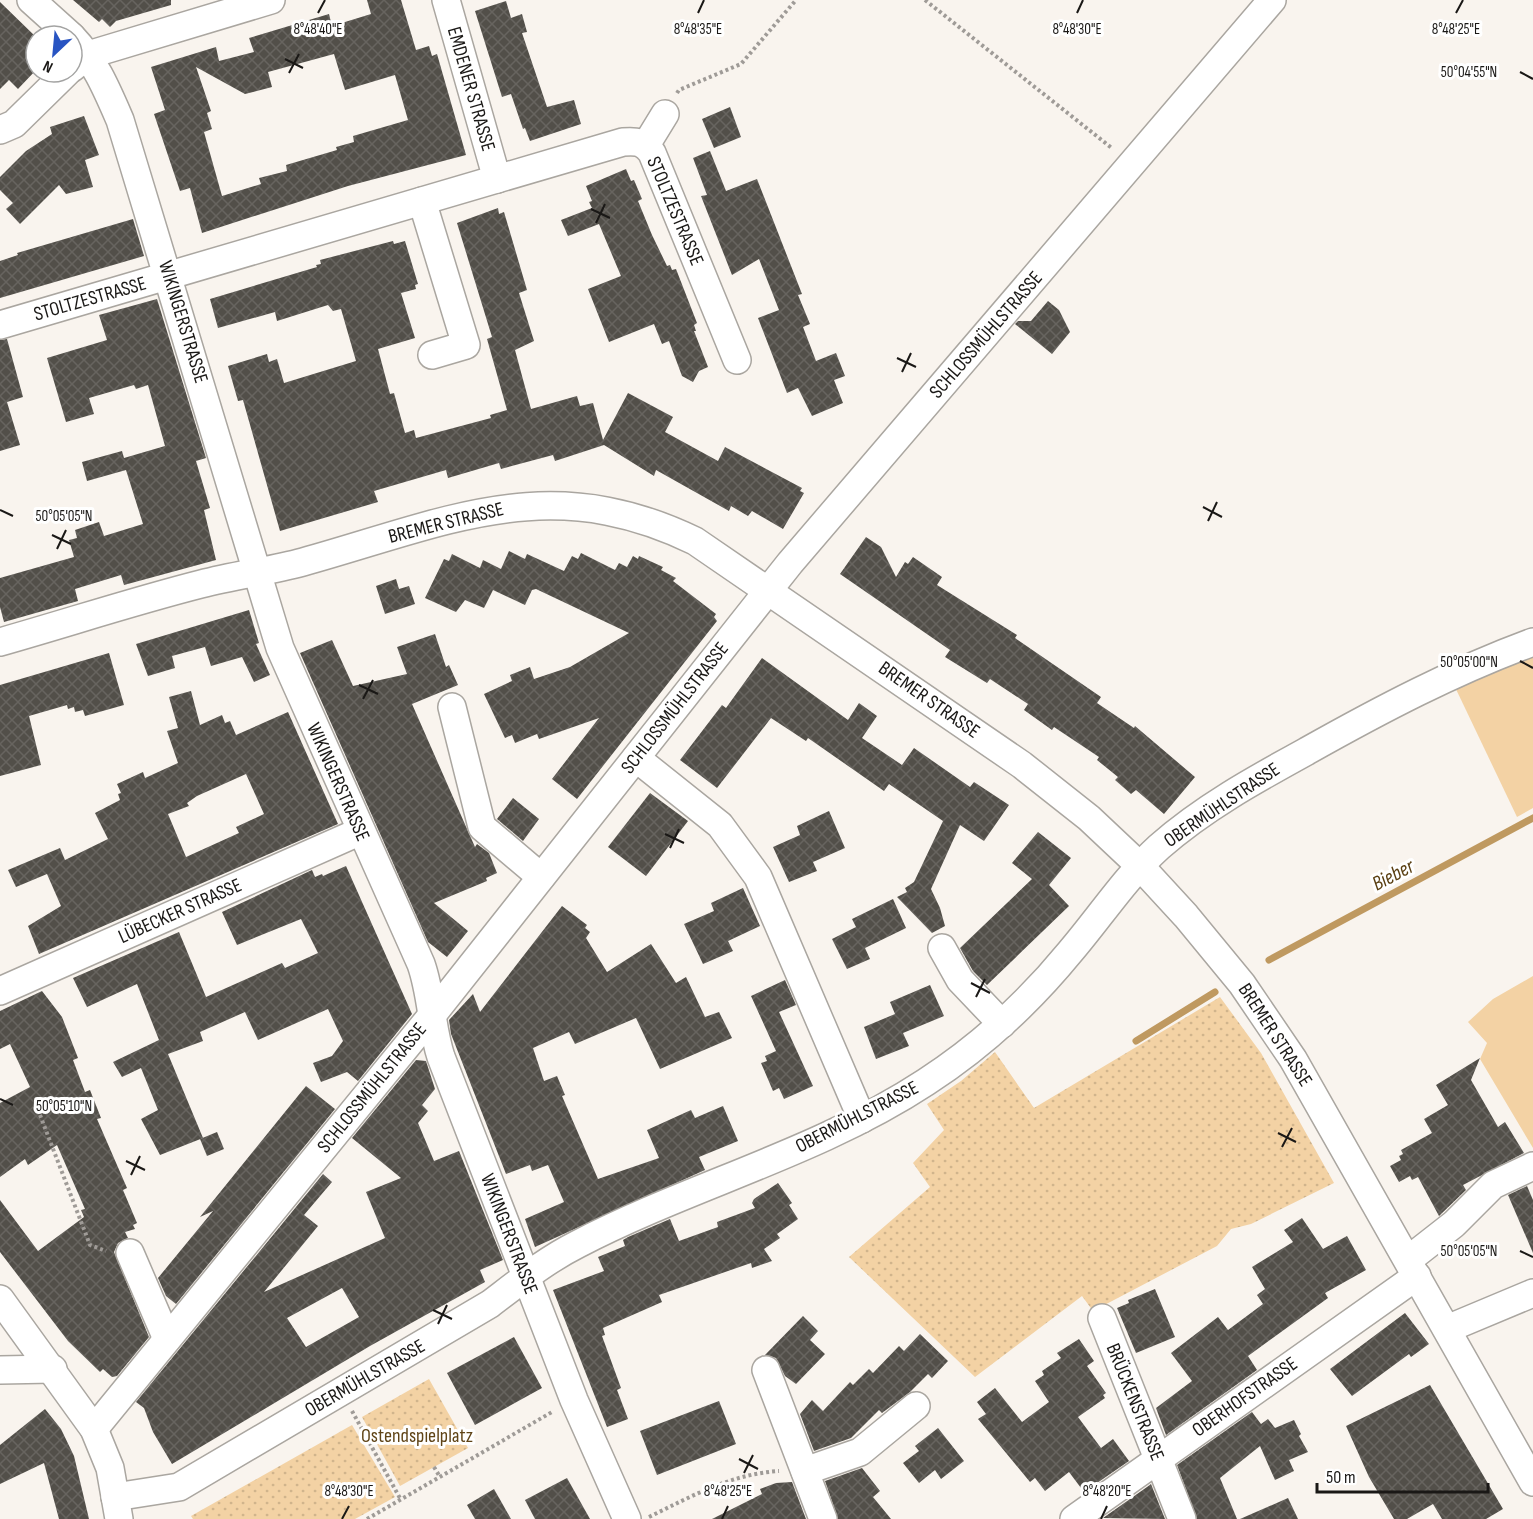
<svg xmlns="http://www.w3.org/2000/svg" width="1533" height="1519" viewBox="0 0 1533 1519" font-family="'Sofia Sans Condensed',sans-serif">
<defs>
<pattern id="grass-dots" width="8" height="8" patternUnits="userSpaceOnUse" patternTransform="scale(1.5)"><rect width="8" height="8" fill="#f3d2a4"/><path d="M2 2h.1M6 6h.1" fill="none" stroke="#d0b48c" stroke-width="1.8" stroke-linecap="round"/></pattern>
<pattern id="building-cross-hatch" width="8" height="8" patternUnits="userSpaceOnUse" patternTransform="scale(1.5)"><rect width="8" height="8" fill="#524f49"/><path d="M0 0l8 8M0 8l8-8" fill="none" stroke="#67645f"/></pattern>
</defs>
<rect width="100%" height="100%" fill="#f9f4ee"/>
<g fill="url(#grass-dots)">
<path d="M1220,997l41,56 73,130 -83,41 -20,5 -14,17 -124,65 -11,-15 -107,81 -126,-120 81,-70 -17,-24 31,-33 -17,-26 34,-23 34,-29 39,56z"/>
<path d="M429,1379l39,69 -68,38 -38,-69z"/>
<path d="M352,1425l43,72 -40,22h-162l-2,-3z"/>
</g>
<g fill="#f3d2a4">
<path d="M1533,653v155l-16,9 -63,-132z"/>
<path d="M1533,976v172l-53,-89 7,-16 -19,-21 25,-23z"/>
</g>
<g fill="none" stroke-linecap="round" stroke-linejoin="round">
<g stroke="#bf9960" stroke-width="7">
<path d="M1269,960l264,-142"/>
<path d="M1136,1041l79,-49"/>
</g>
</g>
<g fill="url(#building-cross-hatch)" fill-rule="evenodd">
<path d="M73,0h98v5l-55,16 -6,6 -8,-8 -3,3z"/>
<path d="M367,0h34l15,50 13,-4 3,10 5,-2 29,101 -118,31 -146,47 -12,-45 -10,3 -26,-77 11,-4 -14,-43 65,-20 3,14 35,-9 -5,-14 80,-24 3,12 39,-12zM334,54l11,36 50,-15 13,45 -55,16 1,6 -18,5 1,3 -51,15 1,6 -28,7 2,6 -39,12 -18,-64 8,-3 -5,-16 4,-2 -15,-44 49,27 27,-7 -4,-15z"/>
<path d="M506,1l5,17 11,-4 5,18 -5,1 25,74 27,-7 7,24 -51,17 -5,-13 -2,1 -12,-35 -9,3 -27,-86z"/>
<path d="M0,2l36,35v33l-18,19 -9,-9 -9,9z"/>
<path d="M730,107l11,30 -27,11 -12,-29z"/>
<path d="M84,116l15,39 -14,5 8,27 -27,7 -7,-9 -39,39 -14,-15 7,-6 -13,-13v-13l26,-26 26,-17 -2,-7z"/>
<path d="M710,151l16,40 31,-12 45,115 -4,1 12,29 -7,3 13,34 20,-8 9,23 -11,4 9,23 -31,13 -14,-28 -11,5 -29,-75 21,-8 -20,-51 -27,16 -31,-79 6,-1 -14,-37z"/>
<path d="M626,169l5,12 3,-1 8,19 -4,2 14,34 15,31 3,-1 2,5 4,-1 21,54 -3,2 2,6h-2l14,36 -9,4 -6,11 -11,-6 -13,-35 -7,3 -8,-20 -45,18 -21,-53 33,-13 -22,-52 -31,12 -7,-16 31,-12 -3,-6 3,-1 -6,-15z"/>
<path d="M498,208l1,6 5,-2 23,78 -8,3 15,48 -19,9 16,59 46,-13 3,10 13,-3 10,37 25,-47 45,24 -8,15 53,29 7,-14 77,41 -2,3 4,2 -21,36 -31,-18 -4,5 -17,-10 -2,5 -73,-41 -2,6 -50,-31 -49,16 -2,-6 -52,14 -2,-6 -51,15 -2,-8 -72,21 4,11 -98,29 -37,-131 -5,1 -10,-35 39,-12 2,8 8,-3 7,24 72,-22 -15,-52 -8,2 -5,-6 -51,16 -2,-9 -57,16 -8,-29 107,-32 -1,-2 5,-1 -1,-4 73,-19 1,3 11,-3 13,43 -3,1 1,4 -15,4 14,45 -37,11 12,45 4,-1 11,40 9,-3 2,8 75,-20 -1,-3 17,-5 -20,-71 5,-2 -35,-114z"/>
<path d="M133,219l11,37 -144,42v-37l18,-6 -1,-2z"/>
<path d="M157,299l49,159 -10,3 14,47 -6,2 12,50 -92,25 -3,-10 -46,14 3,12 -74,21 -4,-15v-29l74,-21 -5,-17 8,-2 -2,-8 24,-8 5,14 39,-12 -17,-54 -39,11 -5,-19 40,-11 2,7 41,-12 -17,-61 -12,4 -2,-4 -45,13 5,16 -28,8 -19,-64 60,-18 -8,-25z"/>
<path d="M1048,301l11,9 11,22 -18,22 -37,-30 3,-3h13z"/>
<path d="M7,339l16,58 -16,5 13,43 -20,6v-111z"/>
<path d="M866,537l15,10 15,30 9,-15 3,2 5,-7 29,20 -5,8 80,50 -2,3 86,59 -4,6 37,25 1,-2 60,51 -31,37 -28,-24 -5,4 -16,-14 3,-3 -21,-17 2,-3 -45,-30 -2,3 -28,-20 4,-6 -38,-25 -3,4 -42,-26 5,-7 -110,-76z"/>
<path d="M509,551l16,8 2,-5 37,17 8,-15 6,3 3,-6 34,17 4,-7 8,4 6,-11 5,3 1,-3 24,11 -2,3 15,8 -3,3 43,33 -2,3 3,4 -140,178 -25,-20 47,-61 -60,21 -2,-5 -22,9 -3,-8 -7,3 -21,-44 28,-13 -2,-6 20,-8 4,12 36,-12 59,-34 -93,-44 -4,1 -7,15 -32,-15 -9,18 -19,-8 -9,12 -31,-14 19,-39 5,2 3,-7 28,14 3,-8 18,9z"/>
<path d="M396,579l3,10 10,-3 6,18 -30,10 -9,-28z"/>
<path d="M249,610l10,33 -3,1 14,31 -16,7 -12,-25 -31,9 -6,-19 -33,9 3,12 -27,8 -12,-32z"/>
<path d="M435,634l11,33 3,-2 9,20 -46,19 63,143 2,-3 12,9 8,20 -11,5 1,3 -53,22 34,28 -21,26 -19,-15 -128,-289 32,-13 21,46 54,-12 -10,-27z"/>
<path d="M109,653l15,52 -39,11 -2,-6 -8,2 -1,-5 -6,2 -1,-4 -38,11 12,49 -41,11v-91z"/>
<path d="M762,658l86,62 11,-17 18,13 -15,22 40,27 12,-17 56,39 4,-5 35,23 -25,36 -24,-16 -29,64 9,19 5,18 -13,7 -35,-36 10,-5 -2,-4 9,-6 29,-61 -54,-37 -5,7 -76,-53 -2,3 -35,-23 -54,70 -37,-28 42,-55 4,3z"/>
<path d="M191,691l9,34 22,-10 3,8 5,-2 6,14 52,-23 50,112 -299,130 -11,-28 33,-20 -14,-32 -31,13 -8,-17 52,-22 5,12 43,-21 -13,-26 25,-13 -2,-6 3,-1 -4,-9 26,-12 2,6 33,-15 -11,-32 11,-3 -9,-31zM246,774l18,40 -28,13 3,6 -53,24 -18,-43 21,-8 -2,-3 10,-7z"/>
<path d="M650,793l38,28 -42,55 -38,-29z"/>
<path d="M513,798l26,21 -16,22 -26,-22z"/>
<path d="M829,811l16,37 -32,14 4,9 -28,11 -16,-35 27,-12 -3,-9z"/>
<path d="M1038,832l33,26 -22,27 20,21 -82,79 -14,-14 -13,-23 72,-69 -20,-16z"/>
<path d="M346,866l66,148 -54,67 -11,-9 -26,10 -8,-19 19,-7 11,-15 -15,-32 -70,31 -13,-28 -45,20 3,9 -35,13 35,84 -43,17 -19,-36 17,-9 -17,-42 -19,9 -9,-15 46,-22 -22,-56 -50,23 -14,-29 106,-46 27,65 76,-34 3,5 33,-15 -17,-34 -64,26 -15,-33 90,-42 3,7 7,-3 1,2z"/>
<path d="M743,888l17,38 -32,15 5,10 -30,13 -19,-40 30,-13 -3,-8z"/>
<path d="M893,899l13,29 -41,20 5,11 -23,10 -15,-30 24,-12 -4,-8z"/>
<path d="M562,906l25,19 -2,3 5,4 -4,6 21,34 44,-28 25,39 10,-6 19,40 14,-5 13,26 -72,31 -24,-51 -61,26 -6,-12 -36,16 11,33 13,-5 8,19 -3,1 36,83 61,-21 -12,-28 44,-20 4,8 28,-12 15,35 -39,16 6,13 -170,77 -10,-28 39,-17 -16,-37 -16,6 -2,-6 -24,9 -55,-140 -2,-14 24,-26 7,18z"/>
<path d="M785,980l11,25 -17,7 34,74 -29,13 -5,-11 -6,3 -12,-28 6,-2 -2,-5 11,-5 -25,-55z"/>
<path d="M930,985l14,31 -41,17 6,13 -33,13 -12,-32 31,-13 -5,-12z"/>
<path d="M42,991l20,26 16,41 -5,2 12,32 5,-2 11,28 -4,1 30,69 -4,2 14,33 -4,2 2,4 -10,3 3,6 -10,5 -4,9 35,85 -32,39 -5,1 -9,-8 -3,3 -32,-31 -68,-89v-52l38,51 46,-34 -3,-7 4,-1 -28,-64 -29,20 -3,-6 -25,18v-74l30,-16 -20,-43 -10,5v-38z"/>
<path d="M1480,1058l-9,22 27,47 7,-5 19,31 -61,32 3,5 -27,26 -21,-39 -6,3 -2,-4 -11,6 -9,-16 11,-6 -2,-4 4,-2 -2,-4 31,-17 -8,-14 24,-14 -12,-20z"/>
<path d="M416,1060l10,1 9,28 -13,16 6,6 -10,12 16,38 25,-10 44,109 -23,10 5,12 -115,64 -198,118 -19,-32 -9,-24 -8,-6 187,-228 9,8 -28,33 14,11 -54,66 121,-54 -19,-46 35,-14 -49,-40zM342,1288l17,29 -53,30 -19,-29z"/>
<path d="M306,1086l29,23 -159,195 -10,-8 -8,-18 55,-67 -13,6z"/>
<path d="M217,1132l7,17 -17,7 -7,-17z"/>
<path d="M778,1183l14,20 -3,2 9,14 -21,15 3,4 -16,11 8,12 -20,7 -1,-5 -92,32 3,7 -59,26 2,7 -3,1 19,52 -4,2 11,29 -21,8 -54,-137 51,-19 -6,-14 27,-11 -2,-6 5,-3 42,-18 9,22 39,-14 -1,-5 38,-14 -3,-5 2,-4z"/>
<path d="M1527,1186l6,14v53l-25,-58z"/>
<path d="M1302,1218l21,31 24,-13 19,34 -41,23 3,5 -80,58 9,14 -91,65 -10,-27 36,-27 -21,-28 47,-36 10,13 35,-26 -6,-9 8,-6 -13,-22 41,-25 -9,-12z"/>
<path d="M1155,1289l20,48 -39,16 -19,-45 12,-5 -1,-3z"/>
<path d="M1405,1313l24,31 -18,13 -2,-3 -57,42 -22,-27z"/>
<path d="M803,1316l15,15 -8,9 15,14 -29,30 -11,-8 -9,-18 -11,-3z"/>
<path d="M920,1334l28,27 -16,17 -4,-4 -18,18 -28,21 -3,-3 -28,28 -37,13 -14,-37 12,-14 11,11 27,-29 3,3 16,-16 4,4 26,-27 5,5z"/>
<path d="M514,1337l28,51 -67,37 -28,-52z"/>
<path d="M1079,1339l15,22 -7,5 19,27 -3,2 2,3 -27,19 23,31 12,-9 16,22 -45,31 -15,-20 -24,19 -10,-13 -5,4 -52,-63 8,-5 -9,-12 18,-14 27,34 27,-20 -14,-21 9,-6 -2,-4 19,-13 -4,-5z"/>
<path d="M1430,1385l73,124 -17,10h-44l-9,-15 -26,15h-13l-25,-42 -23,-51z"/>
<path d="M719,1401l17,43 -79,31 -17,-44z"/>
<path d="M45,1409l16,20 13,27 15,63h-30l-15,-56 -44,21v-39z"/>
<path d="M1252,1412l9,12 7,-5 7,9 19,-8 7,14 -2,2 9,16 -19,8 5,11 -19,9 -15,-34 -40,32 17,41h-40l-20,-54z"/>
<path d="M938,1428l26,33 -23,18 -6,-9 -16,13 -16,-20 16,-12 -4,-5z"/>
<path d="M862,1468l18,23 -7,6 18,22h-53l-13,-38z"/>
<path d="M567,1478l23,41h-55l-10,-19z"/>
<path d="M792,1482l14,37h-94l50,-25 -2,-5 16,-6z"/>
<path d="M1151,1484l14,35 -62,-1 44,-31z"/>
<path d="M494,1489l17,30h-36l-8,-14z"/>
<path d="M1288,1498l10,21h-58z"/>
</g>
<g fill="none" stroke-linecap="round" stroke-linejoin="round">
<defs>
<g id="minor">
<path d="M31,0l40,36"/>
<path d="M446,0l51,179"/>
<path d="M72,37c23,24 35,53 48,83l160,528 141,316c11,31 10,63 20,93l133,343 53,119"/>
<path d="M72,68l16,-13 183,-55"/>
<path d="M0,130l14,-6 53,-52"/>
<path d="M646,145l19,-31"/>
<path d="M422,201l44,144 -34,10"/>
<path d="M0,325l623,-183c13,-1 20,-1 29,11l85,207"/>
<path d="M0,642c67,-19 134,-41 201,-58 34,-9 69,-13 102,-22 144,-40 246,-92 392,-21l327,224 67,53 51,48 46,50 56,68 51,75 240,423"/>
<path d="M452,707l30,120 59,50"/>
<path d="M636,758l84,67 38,52 104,242"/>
<path d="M942,948l18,32 42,44"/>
<path d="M0,991l361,-160"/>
<path d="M130,1253l37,86"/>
<path d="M1408,1260l46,-36 39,-39 40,-19"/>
<path d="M0,1299l94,130 16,39 9,51"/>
<path d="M1102,1318l80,201"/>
<path d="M1447,1329l86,-36"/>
<path d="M0,1370l53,-1"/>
<path d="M766,1370l57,149"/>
<path d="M94,1429l339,-415 357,-451 482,-563"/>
<path d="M805,1471l55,-19 56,-46"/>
<path d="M115,1497l64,-10 311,-183c29,-22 56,-44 88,-60 113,-59 240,-91 348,-162 54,-35 103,-80 144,-130 30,-35 55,-74 89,-105 44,-39 97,-68 148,-96 73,-41 147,-80 226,-109"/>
<path d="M1074,1519l343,-243"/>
</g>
</defs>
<use href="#minor" stroke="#aaa6a0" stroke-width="30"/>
<g stroke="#9f9b97" stroke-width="4" stroke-dasharray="3 3" stroke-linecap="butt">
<path d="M925,0l188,149"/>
<path d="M677,93l2,-3 62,-26 55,-64"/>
<path d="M40,1115l50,130 16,6"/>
<path d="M352,1411l49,89"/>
<path d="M434,1467l6,10"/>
<path d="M649,1517c43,-21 82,-43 130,-46"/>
<path d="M367,1519l185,-107"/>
</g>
<use href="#minor" stroke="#fff" stroke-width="27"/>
</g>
<path fill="none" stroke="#1a1816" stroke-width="2" d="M318,13l7,-13M698,13l6,-13M1077,13l6,-13M1456,13l7,-13M285,59l18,9M1520,72l13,7M289,73l10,-19M591,209l19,9M596,223l9,-19M897,358l19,9M902,372l9,-19M1203,507l19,10M0,510l13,6M1208,521l9,-19M52,535l19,9M57,549l9,-19M1520,661l13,7M359,685l19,9M363,699l10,-19M665,834l19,9M670,848l9,-19M971,983l19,10M976,997l9,-18M0,1099l13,6M1278,1133l18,9M1282,1147l10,-19M126,1161l19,9M131,1175l9,-19M1520,1251l13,6M433,1310l19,9M438,1324l9,-19M739,1459l19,10M744,1473l9,-18M342,1519l7,-13M722,1519l6,-13M1101,1519l6,-13"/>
<g text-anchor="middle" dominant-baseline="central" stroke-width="6" stroke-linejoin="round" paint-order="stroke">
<g font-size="20" fill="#1a1816" stroke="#fff">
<text transform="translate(471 89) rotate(74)">EMDENER STRASSE</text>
<text transform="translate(675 211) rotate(67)">STOLTZESTRASSE</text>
<text transform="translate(90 299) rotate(-16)">STOLTZESTRASSE</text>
<text transform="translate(183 322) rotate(73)">WIKINGERSTRASSE</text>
<text transform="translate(986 335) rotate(-49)">SCHLOSSMÜHLSTRASSE</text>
<text transform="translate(446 523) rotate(-14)">BREMER STRASSE</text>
<text transform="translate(929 700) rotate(35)">BREMER STRASSE</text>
<text transform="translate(675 708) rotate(-52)">SCHLOSSMÜHLSTRASSE</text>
<text transform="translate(338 782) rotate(66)">WIKINGERSTRASSE</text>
<text transform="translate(1222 805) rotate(-34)">OBERMÜHLSTRASSE</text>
<text transform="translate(180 911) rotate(-24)">LÜBECKER STRASSE</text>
<text transform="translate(1275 1035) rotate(57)">BREMER STRASSE</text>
<text transform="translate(372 1088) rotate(-51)">SCHLOSSMÜHLSTRASSE</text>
<text transform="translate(857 1117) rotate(-27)">OBERMÜHLSTRASSE</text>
<text transform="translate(509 1234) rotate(69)">WIKINGERSTRASSE</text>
<text transform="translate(365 1378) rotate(-30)">OBERMÜHLSTRASSE</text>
<text transform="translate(1245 1397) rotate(-35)">OBERHOFSTRASSE</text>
<text transform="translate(1135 1402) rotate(68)">BRÜCKENSTRASSE</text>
</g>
<g font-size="20" fill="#5f4417" stroke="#fff">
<text x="417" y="1436">Ostendspielplatz</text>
</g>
<g font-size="21" font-style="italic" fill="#593e10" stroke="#fff">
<text transform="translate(1393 875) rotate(-28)">Bieber</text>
</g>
</g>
<g font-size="15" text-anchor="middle" fill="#1a1816" stroke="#fff" stroke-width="6" stroke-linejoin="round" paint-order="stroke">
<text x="318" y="34">8°48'40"E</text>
<text x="698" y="34">8°48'35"E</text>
<text x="1077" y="34">8°48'30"E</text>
<text x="1456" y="34">8°48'25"E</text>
<text x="1469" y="77">50°04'55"N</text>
<text x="64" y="521">50°05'05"N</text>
<text x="1469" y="667">50°05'00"N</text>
<text x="64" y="1111">50°05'10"N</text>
<text x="1469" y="1256">50°05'05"N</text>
<text x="349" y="1496">8°48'30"E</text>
<text x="728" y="1496">8°48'25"E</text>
<text x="1107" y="1496">8°48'20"E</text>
</g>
<g transform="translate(54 54) rotate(206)"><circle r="28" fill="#ffffff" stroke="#a3a3a2" stroke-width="1.5"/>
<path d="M0-4.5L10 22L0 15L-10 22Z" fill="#2854c2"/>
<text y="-9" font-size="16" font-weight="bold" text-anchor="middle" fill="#1a1816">N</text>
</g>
<path d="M1317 1483v9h171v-9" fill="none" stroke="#1a1816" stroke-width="3"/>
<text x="1326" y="1483" font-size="18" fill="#1a1816" stroke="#ffffff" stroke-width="4.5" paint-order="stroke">50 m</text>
</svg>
